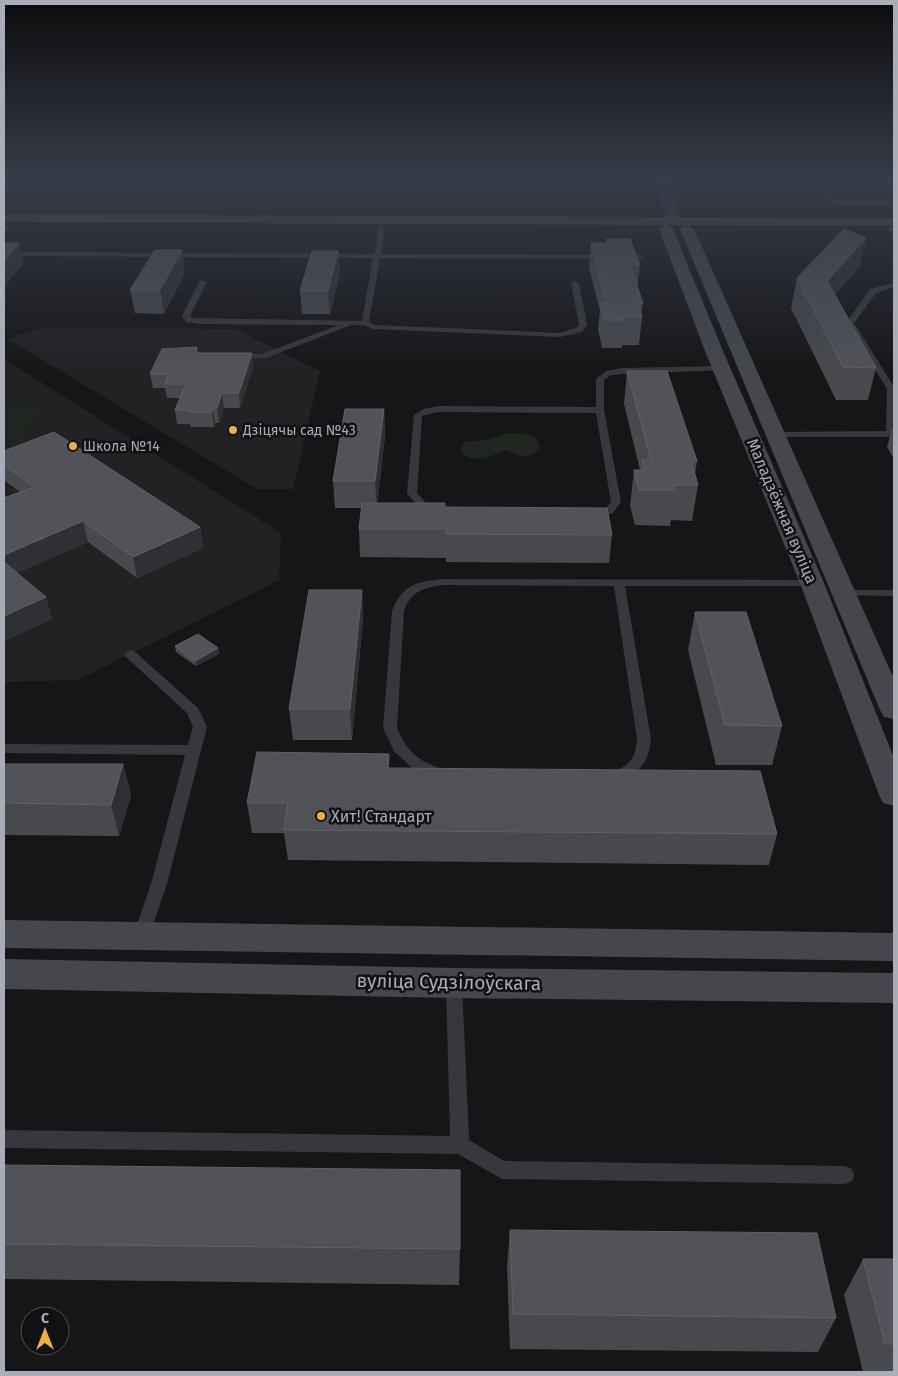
<svg xmlns="http://www.w3.org/2000/svg" width="898" height="1376" viewBox="0 0 898 1376" font-family="'Fira Sans',sans-serif">
<rect width="100%" height="100%" fill="#161618"/>
<g fill="#222225">
<path d="M41,328l194,1 85,42 -27,118h-36l-250,-150z"/>
<path d="M4,359l277,174 -2,47 -201,100 -74,2z"/>
</g>
<g fill="#1e261f">
<path d="M4,404h39l-23,35h-16z"/>
<path d="M507,433c12,0 31,0 33,14 -11,14 -21,10 -34,3 -13,6 -37,17 -46,-1l5,-7 21,-2z"/>
</g>
<g fill="none" stroke-linecap="round" stroke-linejoin="round">
<g fill="#37383d" fill-rule="evenodd">
<path d="M827,192l9,9h58v4h-60l-10,-11z"/>
<path d="M6,225l5,1 -7,7v-6z"/>
<path d="M382,225l3,2 -4,27 259,1 3,2 -3,2 -260,-1 -11,64 6,3 185,8 16,-5 3,-3 -8,-42 4,-2 4,2 8,42 -5,7 -22,5 -187,-8 -9,-4h-13l-85,33h-34v-4h30l77,-29 -138,-1 -15,-2 -4,-6 18,-36 7,2 -17,34 2,2 170,3 11,-63 -369,-2v-4l370,2 5,-27z"/>
<path d="M891,227l3,2v6l-6,-6z"/>
<path d="M894,283v4l-18,6 -22,30 40,64v50h-121v-4l3,-1 110,-1 1,-42 -41,-66 24,-34z"/>
<path d="M722,366h3v4l-103,4 -11,1 -7,5v30l17,92 -8,11 -21,6 -5,-3 18,-7 6,-7 -15,-89 -158,-1 -16,4 -5,77 9,10 14,8 -5,3 -17,-7 -11,-14 7,-78 10,-6 14,-3 158,1v-28l10,-8 16,-3z"/>
<path d="M443,579l369,1 6,3 -6,3h-187l26,153c-2,18 -7,31 -25,38 -6,1 -10,3 -16,1l-2,-3c3,-5 6,-4 11,-6 14,-6 17,-16 18,-30l-23,-153 -171,-1c-20,3 -32,6 -39,26l-7,117c13,28 22,33 51,43l2,3 -2,3 -5,2 -30,-10 -19,-18 -11,-23 9,-117c11,-27 24,-29 51,-32z"/>
<path d="M843,590h51v6l-55,-1 -2,-2z"/>
<path d="M130,650l4,1 64,57 9,19 -40,157 -18,52 -2,5 -6,1 -6,-1 -2,-5 18,-52 34,-129 -181,-2v-9l184,1 5,-18 -6,-14 -61,-56 -2,-3z"/>
<path d="M454,976l6,2 2,5 7,157 35,21 341,5 7,3 2,6 -2,6 -7,3 -343,-5 -44,-25 -454,-6v-18l446,6 -4,-153 2,-5z"/>
</g>
<path fill="#37383d" fill-rule="evenodd" d="M654,180h13l15,41 -2,3h-10l-2,-3z"/>
<g fill="#45474d" fill-rule="evenodd">
<path d="M4,214l890,4v8l-205,-1 5,4 200,450v40l-10,-2 -4,-7 -200,-481 5,-4h-17l5,4 50,122 101,232 70,175v48l-11,-3 -4,-8 -79,-212 -95,-232 -46,-122 5,-4 -660,-3z"/>
<path d="M4,920l890,13v28l-890,-13z"/>
<path d="M4,959l450,9 440,5v30l-440,-5 -450,-9z"/>
</g>
</g>
<g fill="#47494d">
<path d="M606,239l34,26 -3,22 6,16 -2,12 1,2 -3,28h-17v3h-20l-4,-19 2,-19 -11,-42 2,-25h15z"/>
<path d="M338,251l2,22 -10,41h-28l-2,-23z"/>
<path d="M860,266l-25,28 41,74 -8,32h-32l-45,-92 6,-30z"/>
<path d="M185,273l-21,41 -29,-1 -5,-23z"/>
<path d="M197,347l1,6h54l1,14 -13,41h-16l-5,15h-4l-1,4h-23l-1,-3h-13l-2,-14 5,-12h-13l-2,-10h-12l-3,-14z"/>
<path d="M627,371l70,90 -2,13 3,11 -6,36 -21,-1 -1,6 -35,-1 -5,-19 4,-36h6l-16,-66z"/>
<path d="M384,409l1,27 -8,67 68,4 167,28 -3,28 -163,-1v-4l-86,-1 -1,-28 3,-21h-27l-2,-27z"/>
<path d="M894,422v37l-7,-12z"/>
<path d="M4,451l196,76 3,21 -66,30 -49,-36 -72,31 36,46 -48,22v-143l16,-6 -16,-12z"/>
<path d="M362,590l1,29 -11,121h-59l-4,-31z"/>
<path d="M695,612l87,114 -10,39h-56l-28,-115z"/>
<path d="M175,646l43,2 1,6 -23,12 -20,-14z"/>
<path d="M389,754v14l388,66 -8,31 -481,-5 -4,-27h-32l-5,-30z"/>
<path d="M4,764h119l8,31 -12,41 -115,-1z"/>
<path d="M4,1165l456,84 -1,36 -455,-6z"/>
<path d="M510,1230l326,88 -18,34 -308,-3 -3,-83z"/>
<path d="M863,1259h31v113h-31l-19,-77z"/>
</g>
<g fill="#2f3033">
<path d="M866,238l-6,28 -40,44 7,-29z"/>
<path d="M19,243l5,20 -20,24v-26z"/>
<path d="M182,250l3,23 -21,41 -4,-24z"/>
<path d="M338,251l2,22 -10,41 -2,-23z"/>
<path d="M252,353l1,14 -13,41 -1,-15z"/>
<path d="M222,393l2,15 -5,15 -2,-15z"/>
<path d="M213,408l2,15 -1,4 -2,-15z"/>
<path d="M384,409l1,27 -8,73 -2,-28z"/>
<path d="M83,521l5,21 -84,36v-23z"/>
<path d="M200,527l3,21 -66,30 -4,-21z"/>
<path d="M362,590l1,29 -11,121 -2,-31z"/>
<path d="M46,597l6,22 -48,22v-25z"/>
<path d="M218,648l1,6 -23,12 -1,-5z"/>
<path d="M389,754l1,30 -2,-16z"/>
<path d="M123,764l8,31 -12,41 -8,-31z"/>
</g>
<g fill="#525359" stroke="#5f6168">
<path d="M844,229l22,9 -39,43 49,87 -33,-1 -46,-89z"/>
<path d="M606,239h24l10,26h-10l13,38h-5l4,14h-18v3h-19l-5,-17h7l-16,-60h16z"/>
<path d="M4,243h15l-15,18z"/>
<path d="M155,250h27l-22,40h-30z"/>
<path d="M312,251h26l-10,40h-28z"/>
<path d="M197,347l-2,6h57l-13,40h-17l-5,15h-4l-1,4h-24l1,-2h-14l11,-26h-21l3,-10h-18l12,-25z"/>
<path d="M627,371h40l30,90h-6l7,24h-24l1,5h-36l-5,-20h11l-3,-10h9z"/>
<path d="M345,409h39l-9,72h-42z"/>
<path d="M54,432l146,95 -67,30 -50,-36 -79,34v-57l30,-11 -30,-22v-14z"/>
<path d="M362,503h83v4l162,1 5,27 -166,-1v-5h-87z"/>
<path d="M4,562l42,35 -42,19z"/>
<path d="M309,590h53l-12,119h-61z"/>
<path d="M695,612h51l36,114 -57,-1z"/>
<path d="M198,634l20,14 -23,13 -20,-15z"/>
<path d="M257,752l132,2 -1,14 372,3 17,63 -493,-4 4,-27h-41z"/>
<path d="M4,764h119l-12,41 -107,-2z"/>
<path d="M4,1165l456,5v79l-456,-5z"/>
<path d="M510,1230l307,3 19,85 -323,-4z"/>
<path d="M863,1259h31v85h-9z"/>
</g>
<linearGradient id="sky" x2="0" y2="1"><stop stop-color="#0c0c0d"/><stop offset="0.48" stop-color="#363c48"/><stop offset="1" stop-color="#363c48" stop-opacity="0"/></linearGradient>
<rect width="898" height="373" fill="url(#sky)"/>
<g fill="#f2b134" stroke="#111113" stroke-width="2">
<circle cx="233" cy="430" r="5"/>
<circle cx="73" cy="446" r="5"/>
<circle cx="321" cy="816" r="5"/>
</g>
<g text-anchor="middle" dominant-baseline="central" stroke-width="5" stroke-linejoin="round" paint-order="stroke">
<g font-size="14" fill="#a8adb8" stroke="#111113" text-anchor="start">
<text x="243" y="430">Дзіцячы сад №43</text>
<text x="83" y="446">Школа №14</text>
</g>
<g font-size="16" fill="#a8adb8" stroke="#111113">
<text transform="translate(782 511) rotate(67)">Маладзёжная вуліца</text>
</g>
<g font-size="16" fill="#a8adb8" stroke="#111113" text-anchor="start">
<text x="331" y="816">Хит! Стандарт</text>
</g>
<g font-size="19" fill="#a8adb8" stroke="#111113">
<text transform="translate(449 982) rotate(1)">вуліца Судзілоўскага</text>
</g>
</g>
<rect width="898" height="1376" fill="none" stroke="#a8adb8" stroke-width="10"/>
<g transform="translate(45 1331)"><circle r="24" fill="#111113" stroke="#4d4f55"/>
<path d="M0-4L9 19L0 12L-9 19Z" fill="#f2b134"/>
<text y="-8" font-size="14" font-weight="bold" text-anchor="middle" fill="#a8adb8">С</text>
</g>
</svg>
